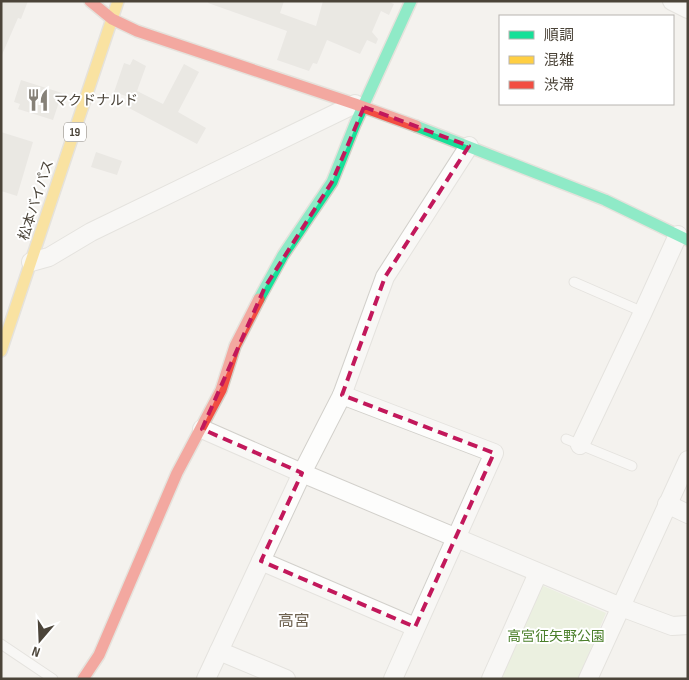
<svg xmlns="http://www.w3.org/2000/svg" width="689" height="680" viewBox="0 0 689 680" font-family="'Sofia Sans Condensed','Noto Sans JP',sans-serif">
<rect width="100%" height="100%" fill="#f4f2ee"/>
<path fill="#e1eecf" d="M539,584l67,29 -28,66h-80z"/>
<g fill="#dedbd6">
<path d="M1,1h27l-7,18 -3,-1 -17,39z"/>
<path d="M209,1h75l-4,12 36,13 7,-25h64l7,3 -5,11 -8,-4 -9,21 6,7 -2,5 -9,-4 -7,14 -33,-14 -10,24 -4,-1 -4,8 -32,-11 10,-29 -79,-28z"/>
<path d="M133,59l13,7 -9,25 26,13 21,-40 15,8 -21,40 28,16 -9,16 -70,-37 5,-9 -18,-6 10,-29 6,2z"/>
<path d="M21,80l41,13 -9,27 -35,-11 2,-5 -6,-2z"/>
<path d="M1,132l32,10 -16,54 -16,-5z"/>
<path d="M96,152l26,9 -5,14 -26,-8z"/>
</g>
<g fill="none" stroke-linecap="round" stroke-linejoin="round">
<defs>
<g id="lane">
<path d="M574,282l69,30"/>
<path d="M566,439l66,27"/>
<path d="M1,644l52,35"/>
</g>
<g id="street">
<path d="M672,1l16,8"/>
<path d="M31,262l18,-5 42,-25 264,-128"/>
<path d="M342,395l152,58 -101,226"/>
<path d="M202,429l100,44 319,134 51,19 16,-1"/>
<path d="M580,445l63,-133 35,-77"/>
<path d="M667,504l21,10"/>
<path d="M261,561l154,66"/>
<path d="M219,651l67,28"/>
<path d="M206,679l96,-206 40,-78 43,-118 84,-131"/>
<path d="M491,679l47,-106"/>
<path d="M588,679l100,-219"/>
</g>
<g id="fast">
<path d="M416,126l189,74 83,40"/>
<path d="M259,299l24,-44 49,-73 23,-58 56,-123"/>
</g>
<path id="slow" d="M1,351l117,-350"/>
<g id="jam">
<path d="M90,1l22,18 25,12 218,73 61,22"/>
<path d="M83,679l16,-24 78,-182 44,-83 14,-44 24,-47"/>
</g>
</defs>
<use href="#lane" stroke="#d2d0cb" stroke-width="11"/>
<use href="#street" stroke="#d2d0cb" stroke-width="20"/>
<use href="#fast" stroke="#d3cfc5" stroke-width="14"/>
<use href="#slow" stroke="#d3cfc5" stroke-width="14"/>
<use href="#jam" stroke="#d3cfc5" stroke-width="14"/>
<use href="#lane" stroke="#fdfdfc" stroke-width="9"/>
<use href="#street" stroke="#fdfdfc" stroke-width="18"/>
<use href="#fast" stroke="#16e098" stroke-width="11"/>
<use href="#slow" stroke="#ffcf43" stroke-width="11"/>
<use href="#jam" stroke="#f24e42" stroke-width="11"/>
</g>
<path d="M0 0H689V680H0ZM364,107l105,39 -84,131 -43,118 152,58 -79,174 -154,-66 41,-88 -100,-44 63,-142 67,-105z" fill="#f4f2ee" fill-opacity=".55" fill-rule="evenodd"/>
<path fill="none" stroke="#c2185b" stroke-width="4" stroke-dasharray="10 6" stroke-linejoin="round" d="M364,107l105,39 -84,131 -43,118 152,58 -79,174 -154,-66 41,-88 -100,-44 63,-142 67,-105z"/>
<defs>
<symbol id="restaurant-bare" viewBox="-9 -9 18 18"><path d="M-5-6h1v4h1v-4h1v4h1v-4h1v5L-1.5 .5V6h-2V.5L-5-1ZM5-6V6H3V1.5H1.5Q1.5-4 5-6Z" fill="#868178" stroke="#fff" stroke-width="2.5" paint-order="stroke"/></symbol>
</defs>
<g fill-rule="evenodd">
<use href="#restaurant-bare" x="22" y="84" width="32" height="32"/>
</g>
<g text-anchor="middle" dominant-baseline="central" stroke-width="4" stroke-linejoin="round" paint-order="stroke">
<rect fill="#fff" stroke="#817c74" stroke-width="1" x="64" y="122.5" width="22" height="19" rx="4"/>
<g font-size="12" font-weight="bold" fill="#4b4439">
<text x="75" y="132">19</text>
</g>
<g font-size="14" fill="#4b4439" stroke="#fff" text-anchor="start">
<text x="54" y="100">マクドナルド</text>
</g>
<g font-size="14" fill="#4b4439" stroke="#fff">
<text transform="translate(36 200) rotate(-72)">松本バイパス</text>
</g>
<g font-size="14" fill="#4a7f2a" stroke="#fff">
<text x="556" y="636">高宮征矢野公園</text>
</g>
<g font-size="16" fill="#6e6250" stroke="#fff">
<text x="294" y="621">高宮</text>
</g>
</g>
<rect width="689" height="680" fill="none" stroke="#4b4439" stroke-width="5"/>
<rect x="499" y="15" width="175" height="90" fill="#ffffff" stroke="#b7b4b0"/>
<rect x="509" y="31" width="25" height="8" fill="#16e098" stroke="#b7b4b0"/>
<text x="544" y="40" font-size="15" fill="#4b4439">順調</text>
<rect x="509" y="56" width="25" height="8" fill="#ffcf43" stroke="#b7b4b0"/>
<text x="544" y="65" font-size="15" fill="#4b4439">混雑</text>
<rect x="509" y="81" width="25" height="8" fill="#f24e42" stroke="#b7b4b0"/>
<text x="544" y="90" font-size="15" fill="#4b4439">渋滞</text>
<g transform="translate(40 640) rotate(199)" stroke="#ffffff" stroke-width="4" paint-order="stroke">
<path d="M0-4L9 19L0 12L-9 19Z" fill="#4b4439"/>
<text y="-8" font-size="14" font-weight="bold" text-anchor="middle" fill="#4b4439">N</text>
</g>
</svg>
